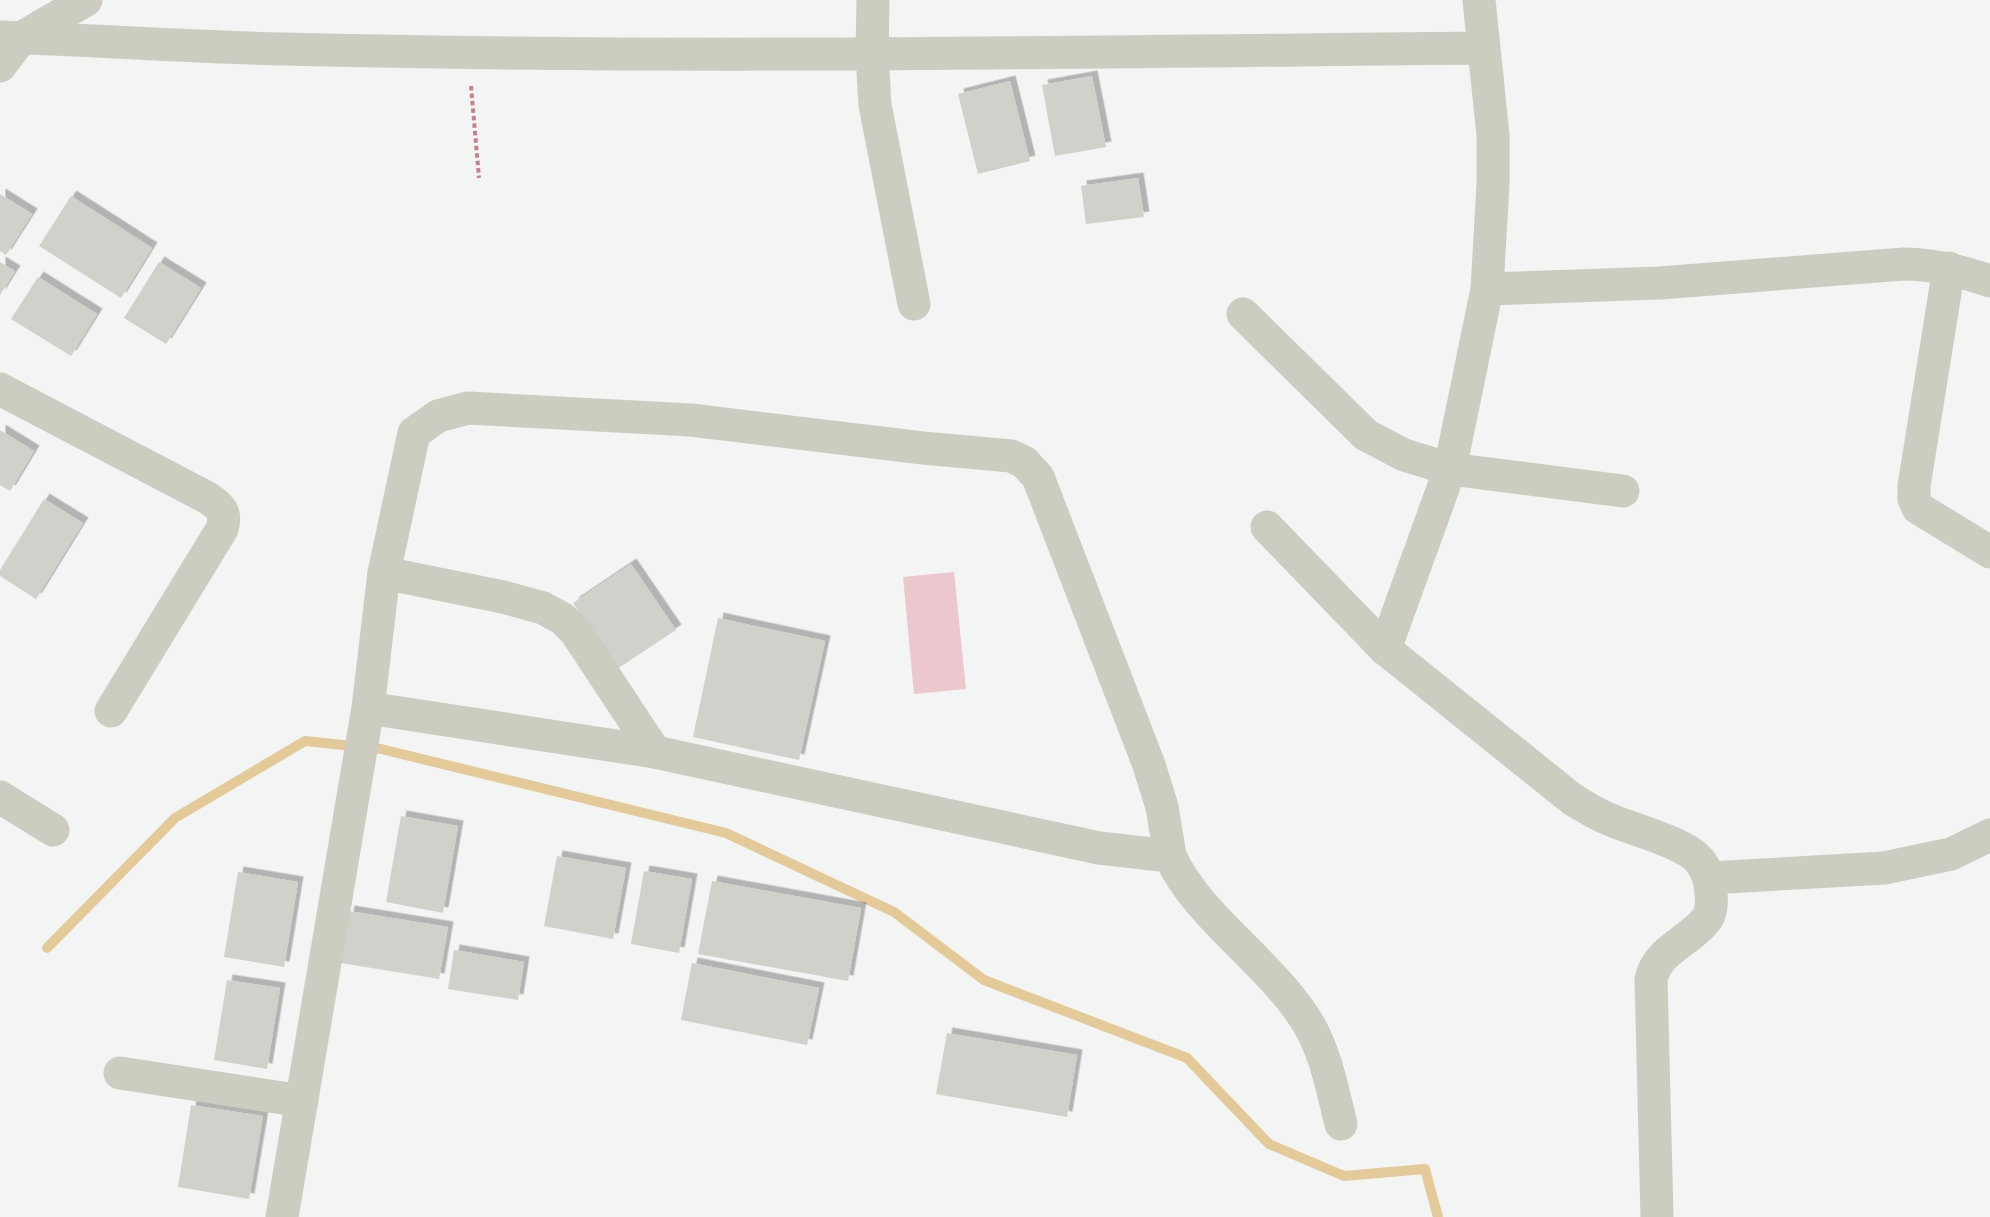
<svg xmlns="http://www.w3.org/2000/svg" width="1990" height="1217" viewBox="0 0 1990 1217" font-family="'Titillium Web',sans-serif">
<defs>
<filter id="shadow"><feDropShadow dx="5.5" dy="-5.5" stdDeviation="0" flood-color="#0004"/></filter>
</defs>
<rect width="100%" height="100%" fill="#f3f4f4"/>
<path fill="#ecc7cd" d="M954,572l12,117 -52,5 -11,-117z"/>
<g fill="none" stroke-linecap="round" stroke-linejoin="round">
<path stroke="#e4ca99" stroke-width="10" d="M47,948l128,-130 130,-77 76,8 345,84 168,79 90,68 203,78 82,86 75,32 81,-7 13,48"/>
</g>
<g fill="#d0d1ca" filter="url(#shadow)">
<path d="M1092,76l14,71 -51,9 -13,-71z"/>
<path d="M1010,81l20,80 -52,13 -20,-80z"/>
<path d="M1138,178l6,39 -58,7 -5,-38z"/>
<path d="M0,194l32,20 -26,41 -6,-4z"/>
<path d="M71,196l81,52 -31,50 -82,-52z"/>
<path d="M0,262l15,9 -15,24z"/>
<path d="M159,262l42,26 -35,56 -42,-26z"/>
<path d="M38,277l59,37 -26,42 -60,-37z"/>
<path d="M0,430l34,21 -24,40 -10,-6z"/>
<path d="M44,499l39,24 -47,76 -36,-23v-6z"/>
<path d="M631,564l45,66 -59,39 -44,-66z"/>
<path d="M718,618l107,23 -26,119 -106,-23z"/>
<path d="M401,816l57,10 -15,87 -57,-11z"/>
<path d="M557,856l69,12 -13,71 -69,-13z"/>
<path d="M644,871l48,8 -13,74 -48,-9z"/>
<path d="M238,872l60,10 -14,85 -60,-10z"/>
<path d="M712,881l149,27 -13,73 -150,-27z"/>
<path d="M349,911l99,16 -9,52 -98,-16z"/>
<path d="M454,950l70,12 -6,38 -70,-11z"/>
<path d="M692,963l127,25 -12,57 -126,-25z"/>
<path d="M227,980l53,8 -13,81 -53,-9z"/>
<path d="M947,1033l130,22 -10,62 -131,-23z"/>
<path d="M191,1105l72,11 -14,83 -71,-12z"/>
</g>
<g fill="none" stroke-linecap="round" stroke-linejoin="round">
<path stroke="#c78285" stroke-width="4" stroke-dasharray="4.5 3" stroke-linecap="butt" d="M471,86l8,92"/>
<g stroke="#cdccc0" stroke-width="33">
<path d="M873,0l-1,54 3,51 39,199"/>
<path d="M0,37c94,3 189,10 283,12 400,10 800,3 1200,-1"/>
<path d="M0,66l21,-28 65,-38"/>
<path d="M1949,268l-35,218v13l4,9 72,44"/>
<path d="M1487,289l173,-6 244,-19c30,0 57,7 86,17"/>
<path d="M1243,314l123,121 38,20 46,14 173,22"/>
<path d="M0,389l208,109c13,9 19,15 14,31l-111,182"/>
<path d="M1267,527l118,122 187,150c10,6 21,13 32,18 24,12 79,24 95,43 9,11 11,21 12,34 1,9 1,18 -5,26 -17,22 -48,29 -55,59l6,238"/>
<path d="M384,573l119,24 40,11 20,11 12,12 80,121"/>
<path d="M1385,649l65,-180 37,-180 6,-105v-49l-14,-135"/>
<path d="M0,797l53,33"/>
<path d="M1170,856c28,61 96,103 134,161 21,31 28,71 37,107"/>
<path d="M1710,878l174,-10 67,-14 39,-19"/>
<path d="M120,1073l182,28"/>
<path d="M282,1217l86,-509 16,-135 30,-140 24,-17 30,-8 223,12 232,28 88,8 13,6 14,15 111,288 13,42 8,49 -71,-8 -444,-96 -287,-44"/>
</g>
</g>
</svg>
